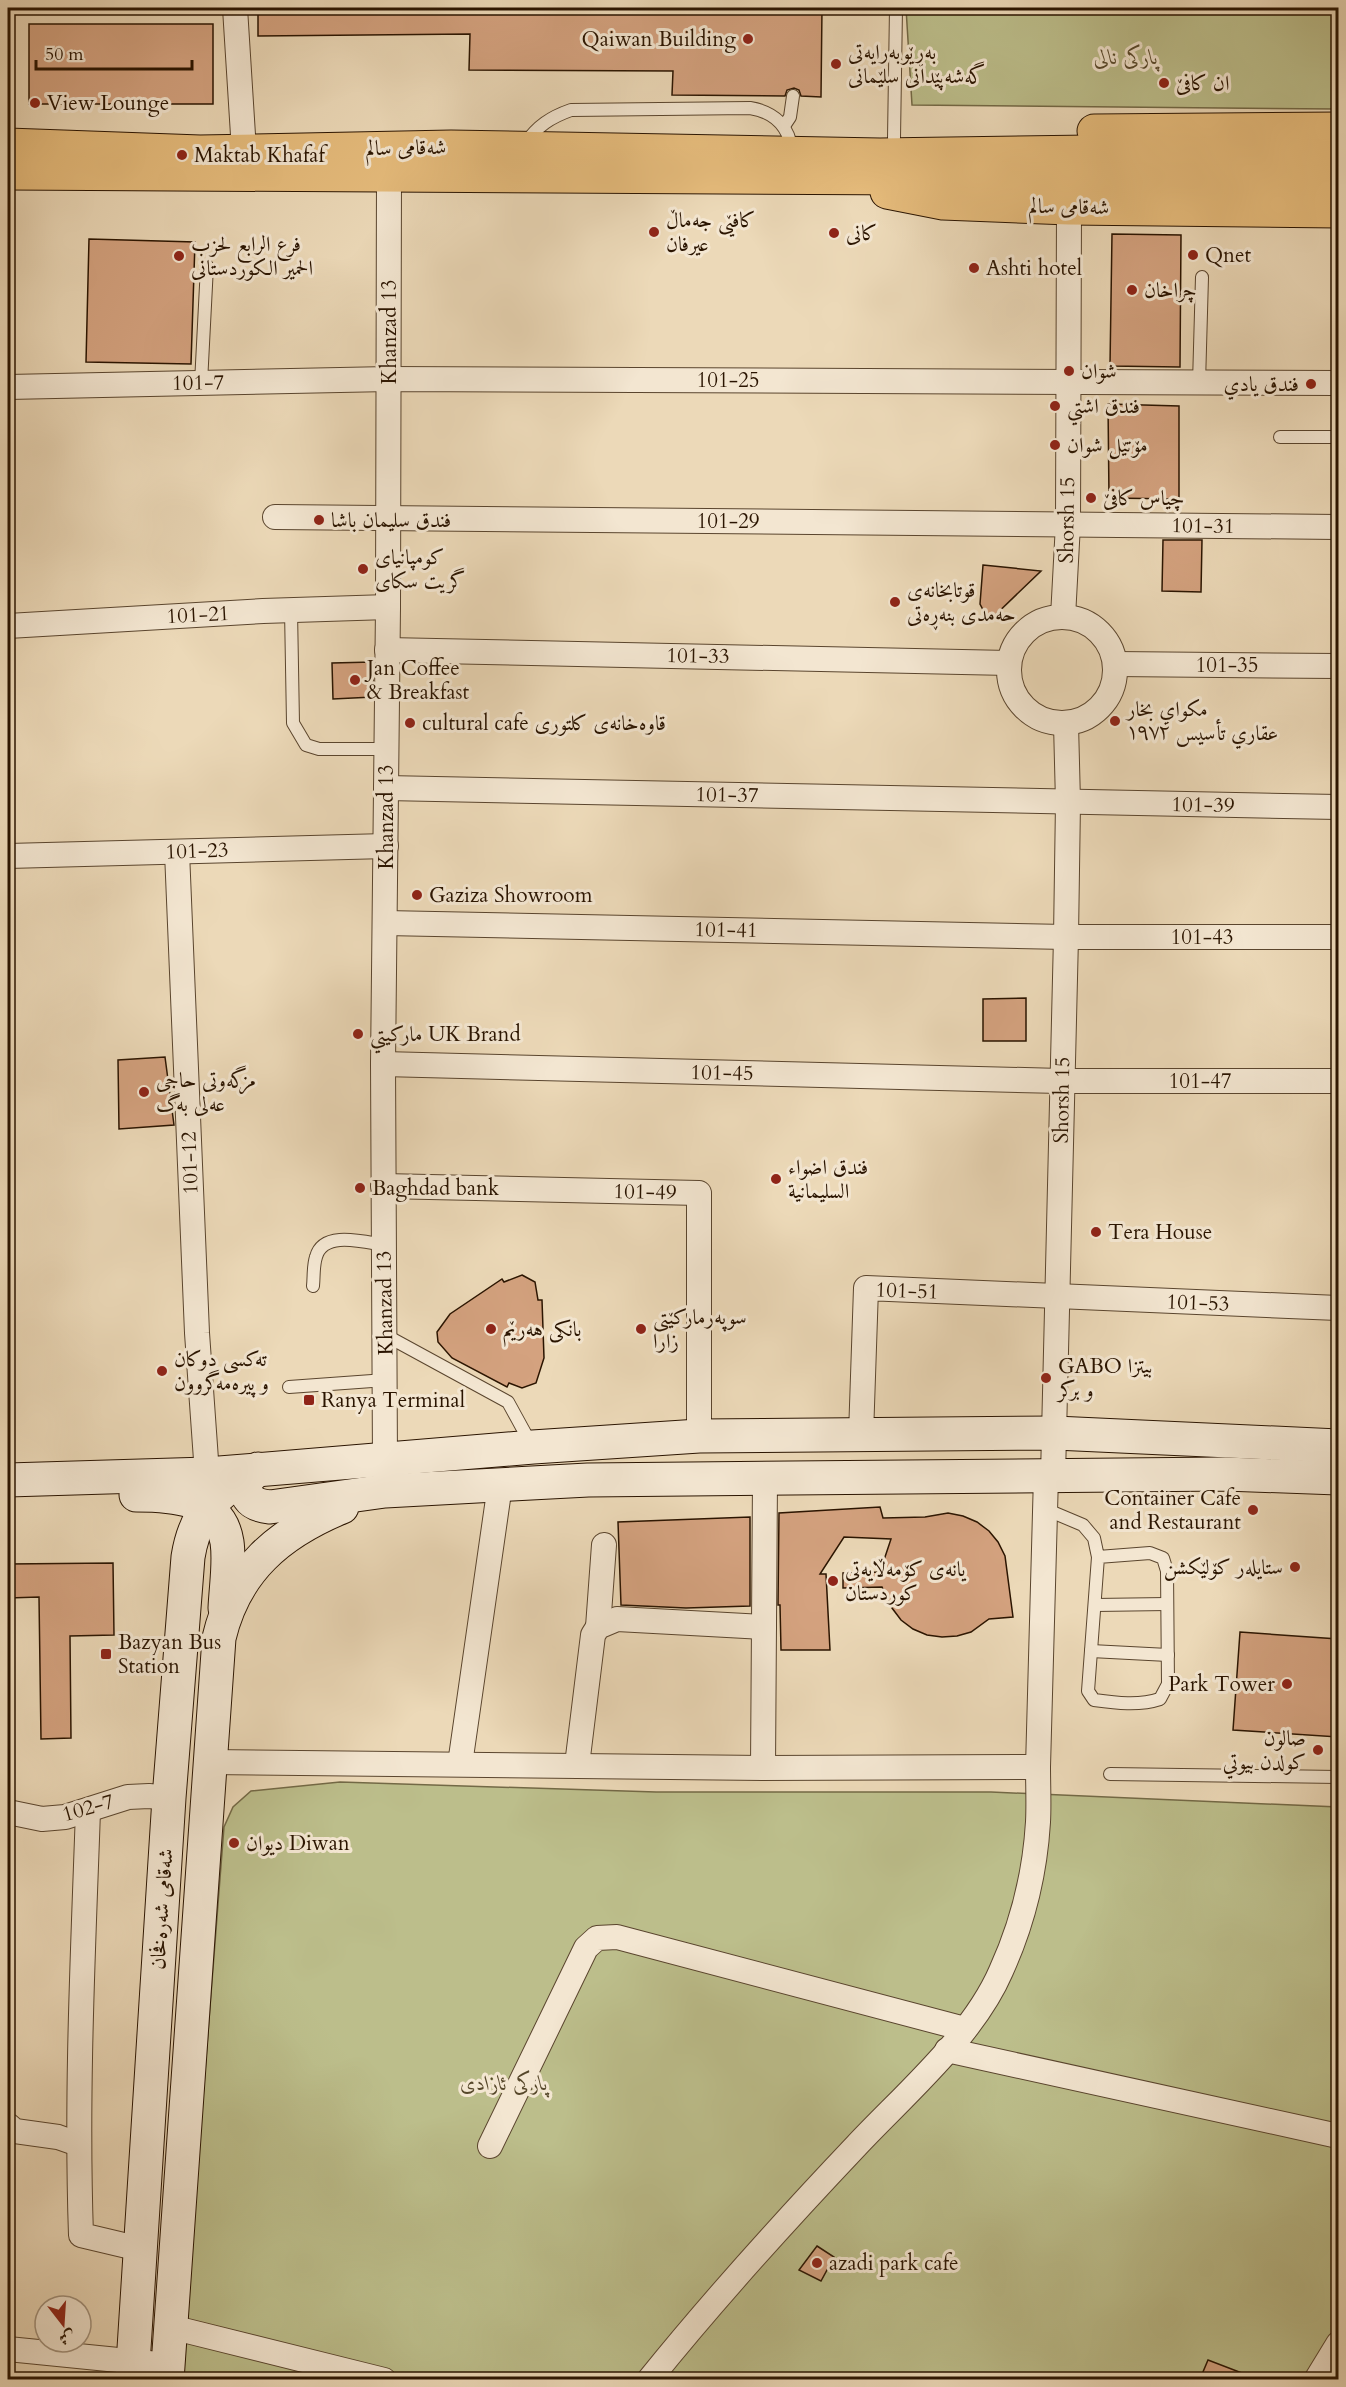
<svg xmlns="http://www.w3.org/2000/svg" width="1346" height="2387" viewBox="0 0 1346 2387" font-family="Cardo,Amiri,serif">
<rect width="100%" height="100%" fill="#ecd9b8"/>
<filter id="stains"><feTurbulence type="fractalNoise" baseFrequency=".00333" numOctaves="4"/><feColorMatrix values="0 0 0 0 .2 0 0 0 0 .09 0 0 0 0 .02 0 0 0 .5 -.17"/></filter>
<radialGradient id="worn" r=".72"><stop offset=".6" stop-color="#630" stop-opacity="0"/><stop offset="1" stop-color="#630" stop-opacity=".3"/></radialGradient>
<g fill="#bcbe8b" stroke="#736946" stroke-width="1.5">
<path d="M906,8l431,2 -2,99 -423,-4z"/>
<path d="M340,1782l316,10h335l347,15v572l-1157,1 43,-553 9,-20 18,-16z"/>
</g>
<g fill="#d4a27f" stroke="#2a1400" stroke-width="1.5">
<path d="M258,8h564l-1,89 -20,-1 -2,-6 -5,-2 -7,2 -2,6 -113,-1 1,-24 -204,-1 1,-36 -212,2z"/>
<rect x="29" y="24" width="184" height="80"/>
<path d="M1112,234l69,1 -1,132 -70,-1z"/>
<path d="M89,239l106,3 -4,122 -105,-2z"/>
<path d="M1108,404l71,2v93l-70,-1z"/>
<path d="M1163,540h39l-1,52 -39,-1z"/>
<path d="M983,565l58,6 -52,50 -9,-17z"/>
<path d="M373,662v35l-40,2 -1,-36z"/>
<path d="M1026,998v43h-43v-42z"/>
<path d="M165,1057l9,68 -55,4 -1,-69z"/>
<path d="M522,1275l13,7 3,18h4l2,58 -8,25 -14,5 -13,-5 -2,4 -55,-29 -14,-16 -1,-10 13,-18 52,-35 2,3z"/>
<path d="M880,1507l3,11 42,-1 23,-4 15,3 14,6 12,9 9,11 7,14 8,61 -24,2 -18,13 -14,4 -15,1 -15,-2 -14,-6 -12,-9 -9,-12 -10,-21 -39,1v-15l37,-1 11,-33 -47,-2 -24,37h6l4,76h-49l-1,-45h-2l1,-92z"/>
<path d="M750,1517v89l-64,2 -65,-3 -3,-83z"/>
<path d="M113,1563l1,72 -44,1 1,102 -30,1 -2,-142 -31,1v-34z"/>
<path d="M1240,1632l98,7v98l-105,-7z"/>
<path d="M817,2246l17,11 -13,24 -22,-11z"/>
<path d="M1208,2360l47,18v1h-55z"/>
</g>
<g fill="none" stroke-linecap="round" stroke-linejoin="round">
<defs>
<g id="lane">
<path d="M784,126l6,-9 3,-21"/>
<path d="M894,138l2,-130"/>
<path d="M525,144c12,-18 26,-27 46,-34l179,-2c25,4 40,19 42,45"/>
<path d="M201,383l6,-117"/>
<path d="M1199,383l3,-106"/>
<path d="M1280,437h58"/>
<path d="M291,610l2,113 13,22 13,4h67"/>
<path d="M313,1286c1,-9 0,-20 3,-29 7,-27 48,-15 68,-12"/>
<path d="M385,1335l123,67 23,42"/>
<path d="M289,1387l97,-7"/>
<path d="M1045,1509l38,16 11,13 4,19 -10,134 6,9c22,3 45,6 66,-1l8,-15 -1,-113 -4,-13 -13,-5 -52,4"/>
<path d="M1095,1605l72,-1"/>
<path d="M1091,1651l77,4"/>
<path d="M1110,1774l228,3"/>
</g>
<g id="street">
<path d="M235,8l9,143"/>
<path d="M8,387l381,-8 949,4"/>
<path d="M275,517l1063,10"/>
<circle cx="1062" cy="670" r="53"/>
<path d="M1063,617l5,-93 1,-316"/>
<path d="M8,626l255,-15 125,-4"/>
<path d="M387,650l622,13"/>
<path d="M1115,664l223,2"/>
<path d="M386,788l952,19"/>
<path d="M177,852l20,481 10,141"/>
<path d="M8,856l378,-10"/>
<path d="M385,923l681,14h272"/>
<path d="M383,1064l678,17h277"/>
<path d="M383,1186l316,7v243"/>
<path d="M861,1435l5,-147 472,20"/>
<path d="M385,1461l-2,-397 5,-457 1,-433"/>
<path d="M1053,1476l13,-539 2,-135 -2,-78"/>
<path d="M598,1627l6,-82"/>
<path d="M209,1762l554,6 275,-1 8,-291"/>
<path d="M460,1764l40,-279"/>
<path d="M577,1765l16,-130 5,-8 19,-8 147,8"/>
<path d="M763,1768l2,-288"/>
<path d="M88,1811c-5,141 -12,283 -7,424l59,14"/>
<path d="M8,1812l34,7 23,-2 63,-20 21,-1 20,2"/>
<path d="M947,2050l391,86"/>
<path d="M8,2125l7,6 43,6 20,7"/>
<path d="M490,2146l96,-198 11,-10 20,-1 348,92"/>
<path d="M171,2327l213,53"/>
<path d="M8,2349l160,16"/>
<path d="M649,2380c66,-82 136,-159 208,-235 48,-51 116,-109 144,-174 21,-46 34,-99 37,-149 1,-18 0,-37 0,-55"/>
<path d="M1316,2380l22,-36"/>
</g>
<g id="secondary">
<path d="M258,1469l-13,12c0,18 7,24 25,26l115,-16 203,-11 637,-6 113,4"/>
<path d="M8,1480l199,-6 326,-27 166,-11 356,-3 283,13"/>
<path d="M136,1495c35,0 84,2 91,47 3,21 -1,44 -2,66"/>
<path d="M132,2380l37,-582 19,-241c7,-44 28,-65 66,-85"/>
<path d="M167,2380l52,-742c16,-68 60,-105 123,-131"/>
</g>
<g id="primary">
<path d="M1094,131l244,-2"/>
<path d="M8,145l192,7 251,-5 429,8 210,-3 248,4"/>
<path d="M8,173l1081,6 249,3"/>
<path d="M887,192l56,11 126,5 269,3"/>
</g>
</defs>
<use href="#lane" stroke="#5a452e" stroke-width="14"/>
<use href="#street" stroke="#5a452e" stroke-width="26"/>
<use href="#secondary" stroke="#2a1400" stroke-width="35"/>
<use href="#primary" stroke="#2a1400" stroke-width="35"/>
<use href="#lane" stroke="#f3e6d1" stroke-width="12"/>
<use href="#street" stroke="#f3e6d1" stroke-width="24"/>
<use href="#secondary" stroke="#f3e6d1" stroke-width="33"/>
<use href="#primary" stroke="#e6bc7c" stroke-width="33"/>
</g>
<g fill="#8f2418" stroke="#f3e6d1" stroke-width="2">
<circle cx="748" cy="39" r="6"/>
<circle cx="836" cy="64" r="6"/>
<circle cx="1164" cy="83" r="6"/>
<circle cx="35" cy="103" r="6"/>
<circle cx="182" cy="155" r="6"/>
<circle cx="654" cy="232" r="6"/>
<circle cx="834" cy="233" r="6"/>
<circle cx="1193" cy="255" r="6"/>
<circle cx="179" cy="256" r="6"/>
<circle cx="974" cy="268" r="6"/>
<circle cx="1132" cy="290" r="6"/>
<circle cx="1069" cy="371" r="6"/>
<circle cx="1311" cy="384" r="6"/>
<circle cx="1055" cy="406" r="6"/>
<circle cx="1055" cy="445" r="6"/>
<circle cx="1091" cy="498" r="6"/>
<circle cx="319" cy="520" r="6"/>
<circle cx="363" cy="569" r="6"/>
<circle cx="895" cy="602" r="6"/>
<circle cx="355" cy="680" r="6"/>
<circle cx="1115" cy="721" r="6"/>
<circle cx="410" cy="723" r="6"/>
<circle cx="417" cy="895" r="6"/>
<circle cx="358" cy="1034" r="6"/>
<circle cx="144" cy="1092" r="6"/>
<circle cx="776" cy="1179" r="6"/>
<circle cx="360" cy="1188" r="6"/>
<circle cx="1096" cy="1232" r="6"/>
<circle cx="491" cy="1329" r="6"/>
<circle cx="641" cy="1329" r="6"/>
<circle cx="162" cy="1371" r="6"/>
<circle cx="1046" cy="1378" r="6"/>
<rect x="303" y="1394" width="12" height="12" rx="3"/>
<circle cx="1253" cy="1510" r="6"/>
<circle cx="1295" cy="1567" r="6"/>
<circle cx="833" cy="1581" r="6"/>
<rect x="100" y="1648" width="12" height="12" rx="3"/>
<circle cx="1287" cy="1684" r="6"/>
<circle cx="1318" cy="1750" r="6"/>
<circle cx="234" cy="1843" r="6"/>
<circle cx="817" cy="2263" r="6"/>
</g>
<g text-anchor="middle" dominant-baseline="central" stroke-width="6" stroke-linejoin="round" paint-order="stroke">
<g font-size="21" fill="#2a1400" stroke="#f3e6d1" text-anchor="start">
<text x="736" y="39" text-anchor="end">Qaiwan Building</text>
<text x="848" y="52">بەڕێوبەرایەتی<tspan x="848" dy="24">گەشەپێدانی سلێمانی</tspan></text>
<text x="1176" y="83">ان کافێ</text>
<text x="47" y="103">View Lounge</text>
<text x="194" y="155">Maktab Khafaf</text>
<text x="666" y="220">کافێی جەماڵ<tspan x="666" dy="24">عیرفان</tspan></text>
<text x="846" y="233">کانی</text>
<text x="191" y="244">فرع الرابع لحزب<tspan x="191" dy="24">الحمير الكوردستانى</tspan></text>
<text x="1205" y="255">Qnet</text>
<text x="986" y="268">Ashti hotel</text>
<text x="1144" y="290">چراخان</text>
<text x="1081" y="371">شوان</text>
<text x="1299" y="384" text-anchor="end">فندق يادي</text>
<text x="1067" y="406">فندق اشتي</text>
<text x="1067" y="445">مۆتێل شوان</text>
<text x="1103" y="498">چياس كافێ</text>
<text x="331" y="520">فندق سليمان باشا</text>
<text x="375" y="557">كومپانياى<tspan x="375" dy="24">گريت سكاى</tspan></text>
<text x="907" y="590">قوتابخانەی<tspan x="907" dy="24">حەمدی بنەڕەتی</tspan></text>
<text x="367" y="668">Jan Coffee<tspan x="367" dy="24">&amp; Breakfast</tspan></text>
<text x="1127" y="709">مكواي بخار<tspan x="1127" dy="24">عقاري تأسيس ١٩٧٢</tspan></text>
<text x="422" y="723">cultural cafe قاوەخانەی کلتوری</text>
<text x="429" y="895">Gaziza Showroom</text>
<text x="370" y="1034">مارکيتي UK Brand</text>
<text x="156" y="1080">مزگەوتی حاجی<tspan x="156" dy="24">عەلی بەگ</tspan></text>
<text x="788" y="1167">فندق اضواء<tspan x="788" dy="24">السليمانية</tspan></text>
<text x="372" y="1188">Baghdad bank</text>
<text x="1108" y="1232">Tera House</text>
<text x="653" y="1317">سوپەرمارکێتی<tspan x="653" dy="24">زارا</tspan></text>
<text x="503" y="1329">بانکی هەرێم</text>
<text x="174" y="1359">تەکسی دوکان<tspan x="174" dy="24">و پیرەمەگروون</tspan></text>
<text x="1058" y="1366">GABO بيتزا<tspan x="1058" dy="24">و بركر</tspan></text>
<text x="321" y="1400">Ranya Terminal</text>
<text x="1241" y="1498" text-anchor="end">Container Cafe<tspan x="1241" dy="24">and Restaurant</tspan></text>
<text x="1283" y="1567" text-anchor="end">ستایلەر کۆلێکشن</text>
<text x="845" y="1569">یانەی کۆمەڵایەتی<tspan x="845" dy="24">کوردستان</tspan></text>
<text x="118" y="1642">Bazyan Bus<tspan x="118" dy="24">Station</tspan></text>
<text x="1275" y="1684" text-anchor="end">Park Tower</text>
<text x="1306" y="1738" text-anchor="end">صالون<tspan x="1306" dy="24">كولدن بيوتي</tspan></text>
<text x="246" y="1843">دیوان Diwan</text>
<text x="829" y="2263">azadi park cafe</text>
</g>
<g font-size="21" font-style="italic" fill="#56472a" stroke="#f3e6d1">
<text x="1126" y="57">پارکی نالی</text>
<text x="504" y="2083">پارکی ئازادی</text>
</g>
<g font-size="21" fill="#2a1400" stroke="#f3e6d1">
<text transform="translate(406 148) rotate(-1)">شەقامی سالم</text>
<text transform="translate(1069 207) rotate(1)">شەقامی سالم</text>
<text transform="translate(389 332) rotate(-90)">Khanzad 13</text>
<text x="728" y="380">101-25</text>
<text transform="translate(198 383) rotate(-1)">101-7</text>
<text transform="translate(1067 520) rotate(-89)">Shorsh 15</text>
<text x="728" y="521">101-29</text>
<text transform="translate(1203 526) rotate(1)">101-31</text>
<text transform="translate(198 615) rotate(-3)">101-21</text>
<text transform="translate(698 656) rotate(1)">101-33</text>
<text x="1227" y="665">101-35</text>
<text transform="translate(727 795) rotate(1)">101-37</text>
<text transform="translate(1203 805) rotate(1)">101-39</text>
<text transform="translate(386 817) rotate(-90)">Khanzad 13</text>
<text transform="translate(197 851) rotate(-2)">101-23</text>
<text transform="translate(726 930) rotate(1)">101-41</text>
<text x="1202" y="937">101-43</text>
<text transform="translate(722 1073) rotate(1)">101-45</text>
<text x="1200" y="1081">101-47</text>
<text transform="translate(1062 1100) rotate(-89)">Shorsh 15</text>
<text transform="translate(190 1163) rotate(-92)">101-12</text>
<text transform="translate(645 1192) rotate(1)">101-49</text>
<text transform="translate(907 1291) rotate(2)">101-51</text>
<text transform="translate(385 1303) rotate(-91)">Khanzad 13</text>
<text transform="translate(1198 1303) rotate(2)">101-53</text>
<text transform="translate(88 1808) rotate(-16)">102-7</text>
<text transform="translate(162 1909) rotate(-86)">شەقامی شەرەفخان</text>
</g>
</g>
<rect width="1346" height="2387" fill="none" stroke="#ecd9b8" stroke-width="30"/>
<rect x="9" y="9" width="1328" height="2369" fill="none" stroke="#2a1400" stroke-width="3"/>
<rect x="15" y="15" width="1316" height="2357" fill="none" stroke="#2a1400" stroke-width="1.5"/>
<g transform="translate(63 2324) rotate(163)"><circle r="28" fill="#f3e6d1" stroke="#a3927d" stroke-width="1.5"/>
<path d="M0-4.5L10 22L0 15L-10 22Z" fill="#8f2418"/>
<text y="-9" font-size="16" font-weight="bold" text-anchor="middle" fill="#2a1400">ش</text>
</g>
<path d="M36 60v9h156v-9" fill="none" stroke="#2a1400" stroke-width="3"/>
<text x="45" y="60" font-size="18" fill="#2a1400" stroke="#f3e6d1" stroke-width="4.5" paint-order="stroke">50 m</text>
<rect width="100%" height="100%" filter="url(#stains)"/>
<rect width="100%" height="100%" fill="url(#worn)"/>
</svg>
